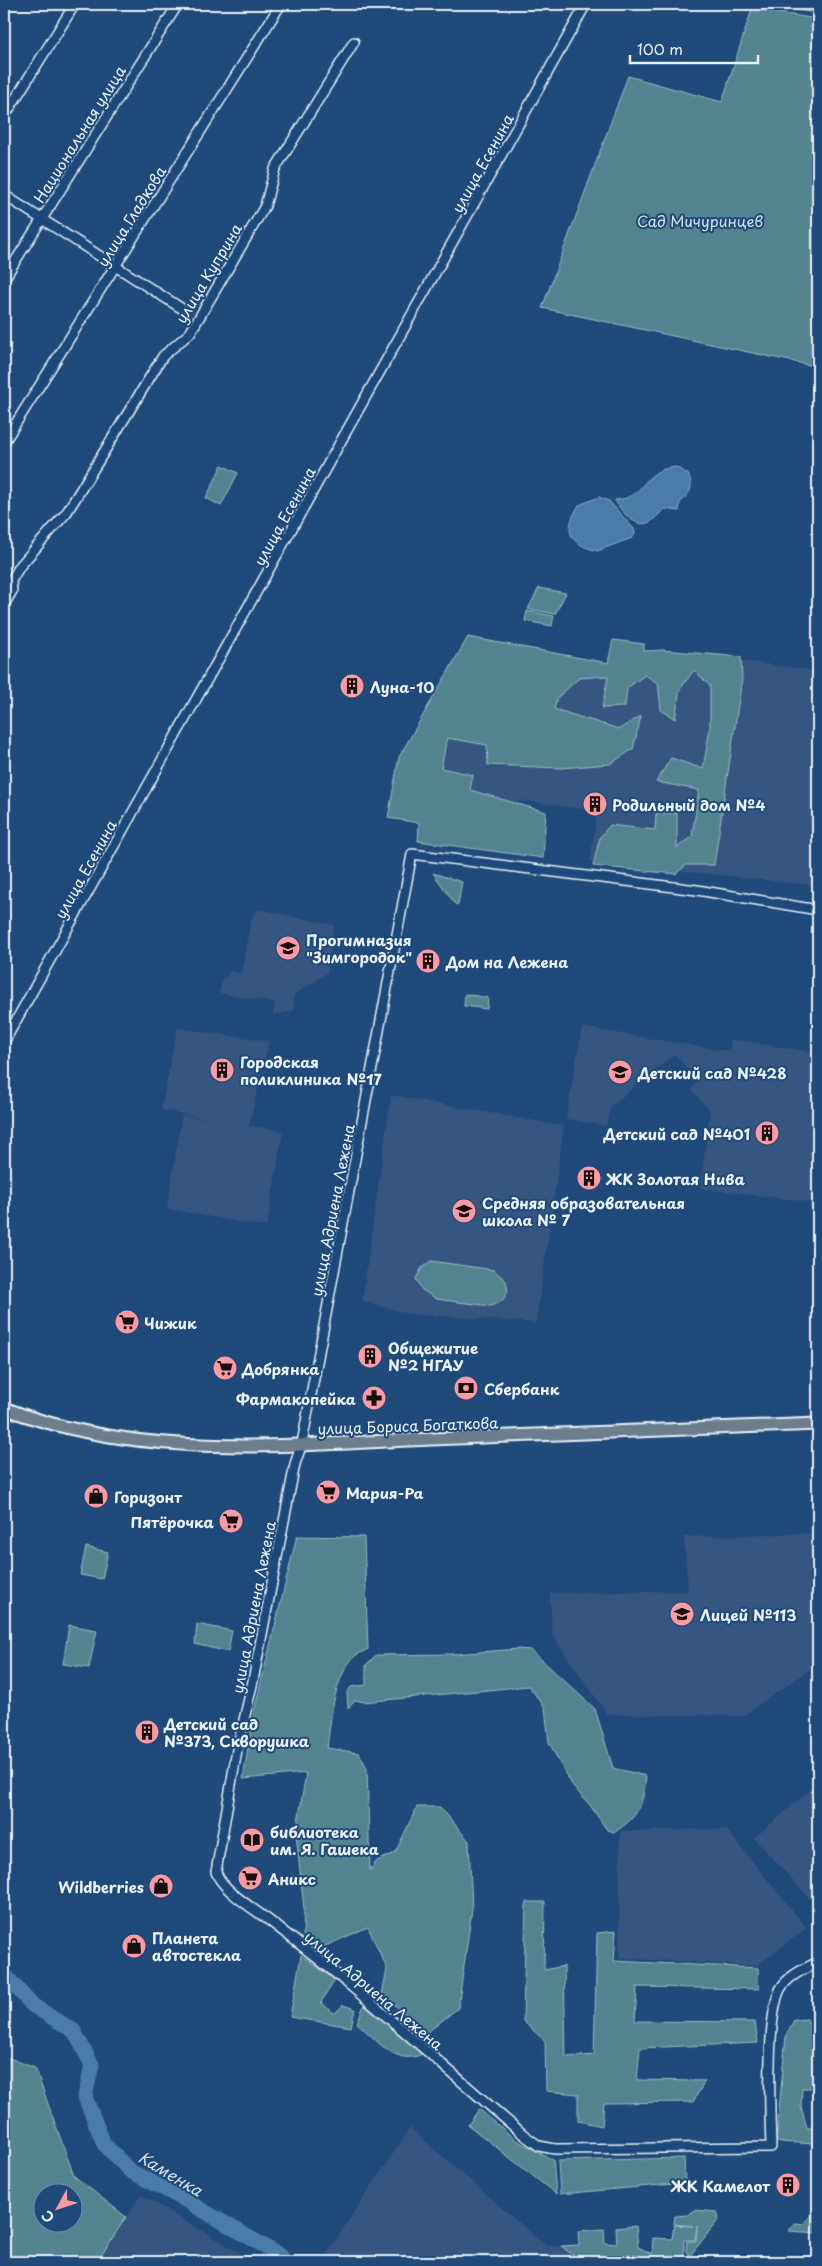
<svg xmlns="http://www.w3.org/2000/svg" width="822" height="2266" viewBox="0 0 822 2266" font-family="'Playpen Sans',sans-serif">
<rect width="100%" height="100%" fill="#1f4a7a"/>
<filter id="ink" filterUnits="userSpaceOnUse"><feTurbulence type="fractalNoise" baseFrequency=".02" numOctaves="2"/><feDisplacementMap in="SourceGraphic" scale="10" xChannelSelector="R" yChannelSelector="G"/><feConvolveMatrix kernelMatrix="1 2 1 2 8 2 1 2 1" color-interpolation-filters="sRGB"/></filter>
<g filter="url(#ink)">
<g fill="#365680">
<path d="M468,637l140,26 121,-4 89,12v215l-228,-25 7,-50 -79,-11 -5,39 -125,-21 11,-61z"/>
<path d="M258,909l76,16 -7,48 -33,22v16l-21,4 2,-12 -56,-10 4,-15 4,-1 2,-6 12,2 10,-54z"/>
<path d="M582,1027l138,23h10l1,-11 87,14v150l-118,-15 10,-77 -19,-22 7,-8 -23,-27 -64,52 -5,20 -40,-7z"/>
<path d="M177,1028l92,13 -20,85 34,5 -16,96 -100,-18 15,-94 46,8 -67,-13z"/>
<path d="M391,1095l173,31 -28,197 -128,-9 -46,-13z"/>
<path d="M815,1533l-2,134 -70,49 -136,-2 -55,-79 -2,-42 138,-2 -4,-54z"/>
<path d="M818,1783v125l-64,-70z"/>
<path d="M726,1829l81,99 -51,38 -137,-8 1,-127z"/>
<path d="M410,2128l136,118h15l21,16h-261z"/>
<path d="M141,2195l115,67h-159z"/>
</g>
<g fill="#52848f" stroke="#9dbac4" fill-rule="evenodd">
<path d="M752,9l66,10v348l-276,-59 86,-232 94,26z"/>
<path d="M222,465l16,8 -17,33 -15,-8z"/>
<path d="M539,588l27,5 -11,21 -27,-5z"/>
<path d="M527,611l27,5 -2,10 -27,-5z"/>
<path d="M468,637l140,26 5,-23 31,4v7l19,-1 78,7 1,22 -28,186h-28l-10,9 -83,-8 7,-29 10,-12 45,5 1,-16 21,-1v35l15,-12 7,-46 -43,-8 15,-24 32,11 7,-41v-42l-16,-16 -14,19 -5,30 -14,-9 -3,-27 -13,-8 -18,13 -2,19 -23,1 6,-32 -29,2 -22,20 -3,11 65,20 22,-13 -8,33 -23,15 -49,4 -73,-3 -1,-20 -40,-7 -6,30 32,7 -3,15 76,22 -3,46 -125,-17 1,-18 -31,-5 11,-61z"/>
<path d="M433,873l29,9 -4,23 -3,-1z"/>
<path d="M465,994l23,4 -1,11 -23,-3z"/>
<path d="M431,1261l63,9 12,11 2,11 -7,10 -10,4 -40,-5 -14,-2 -15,-9 -6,-11 5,-10z"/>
<path d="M297,1536l67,1 4,112c-5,3 -12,5 -16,10 -19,23 -21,60 -25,89l32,5 8,15 3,102 7,-9 18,-8 22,-46h23l29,34 3,68 -14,99 -34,27 -15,-18 -27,-23 5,-25 -19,-42 -47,21h-8l-10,-13 1,-26 -8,-75 10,-61 -63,6 11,-68z"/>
<path d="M86,1547l22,5 -6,27 -22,-4z"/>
<path d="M197,1624l35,7 -4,21 -33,-8z"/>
<path d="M69,1625l28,5 -8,38 -26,-4z"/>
<path d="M518,1649l13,1 64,59 18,59 33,8c-3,29 -6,39 -31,56l-8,-2 -17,-25 -16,-17 -15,-26 -10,-20 -4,-34 -16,-22 -165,16 -9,-2 -7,9 -1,-16 4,-6 15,-2v-20l10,-10 78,-1z"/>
<path d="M526,1902h19l-1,68 20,-4 2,91 28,-2 3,-122 19,-2 -2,30 144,7 1,21 -122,-2 -2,34 120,1 3,21 -118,5 -3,32 68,1 -12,21 -89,1 -2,23 -24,-5v-27l-32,-3 -1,-50 -22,-20z"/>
<path d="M301,1955l34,25 -14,22 13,12 9,-9 12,4 -4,18 -61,-10z"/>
<path d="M364,2005l58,49c-26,13 -46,-15 -65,-31z"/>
<path d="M807,2019l5,10 6,2v57h-16l-1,19 6,21h11v16l-42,-2 10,-107 8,-15z"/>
<path d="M4,2056l31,12 39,108 52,41 -29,45h-93zM42,2194h30v30h-30z"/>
<path d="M479,2109l37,31 37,20 3,34 -88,-69z"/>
<path d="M684,2158l1,25 -125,11 -2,-33z"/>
<path d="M818,2205v28l-29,-2 6,-8 9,1z"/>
<path d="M695,2210l22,2 2,7 -29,37 -4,-5 1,-10h9l1,-15 -2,14h-11v22h-102l-21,-16 18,-1 -1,-14 26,-2 1,14 12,1 -1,-16 20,-2 2,21 14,7 1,-16 19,1 2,-14 19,1 -19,-2 1,-8 13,-1z"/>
</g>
<g fill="#4b7ba8" stroke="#8aaac8">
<path d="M676,467l12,7c7,14 1,20 -8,29l-1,8 -14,-2c-5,3 -7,7 -12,11 -15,12 -32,-8 -38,-20 33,-2 25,-31 61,-33z"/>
<path d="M599,497l10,4 25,28 1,5 -3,4 -35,13c-29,-8 -34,-20 -18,-46z"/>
</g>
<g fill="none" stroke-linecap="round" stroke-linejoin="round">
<path stroke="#4b7ba8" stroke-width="15" d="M4,1974l28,31 42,26 18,34 -7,32 19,47 26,27 55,29 96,56"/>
<defs>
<g id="minor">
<path d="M4,117l71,-113"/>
<path d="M4,195l177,113"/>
<path d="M4,279l174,-275"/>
<path d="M4,442l277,-438"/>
<path d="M4,605l8,-14 -1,-10 9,-15 47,-54 96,-156 27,-23 75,-127 10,-37 79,-127"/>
<path d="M818,910l-121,-20 -285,-36 -110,589 -7,21 -42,217 -16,69 -21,122c6,19 43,40 59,53 86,66 166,140 249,210l15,11 16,3 216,-2c-1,-33 -6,-140 12,-162 9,-11 23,-17 35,-23"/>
<path d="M4,1042l582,-1038"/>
</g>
<path id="major" d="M4,1408c136,53 284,37 427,31 129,-5 258,-10 387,-15"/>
</defs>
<use href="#minor" stroke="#e8f1f8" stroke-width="12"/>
<use href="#major" stroke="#e8f1f8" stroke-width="15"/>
<use href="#minor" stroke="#1f4a7a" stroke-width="9"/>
<use href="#major" stroke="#6c7d8b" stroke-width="11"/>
<path stroke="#e8f1f8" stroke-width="1" d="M753,4l65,9"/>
</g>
</g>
<defs>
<symbol id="building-disc" viewBox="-11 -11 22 22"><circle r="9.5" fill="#ff9aa2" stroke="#1f4a7a"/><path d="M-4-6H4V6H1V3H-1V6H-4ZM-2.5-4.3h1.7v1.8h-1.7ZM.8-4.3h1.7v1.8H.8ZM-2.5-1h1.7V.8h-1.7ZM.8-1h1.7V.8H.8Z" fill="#111"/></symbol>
<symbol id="school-disc" viewBox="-11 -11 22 22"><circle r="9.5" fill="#ff9aa2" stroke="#1f4a7a"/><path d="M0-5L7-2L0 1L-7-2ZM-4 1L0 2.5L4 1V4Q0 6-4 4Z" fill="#111"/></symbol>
<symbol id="supermarket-disc" viewBox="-11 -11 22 22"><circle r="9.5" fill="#ff9aa2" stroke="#1f4a7a"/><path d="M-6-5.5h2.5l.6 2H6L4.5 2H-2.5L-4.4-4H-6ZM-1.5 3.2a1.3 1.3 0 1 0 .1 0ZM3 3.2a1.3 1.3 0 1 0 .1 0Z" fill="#111"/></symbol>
<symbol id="bank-disc" viewBox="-11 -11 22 22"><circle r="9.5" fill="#ff9aa2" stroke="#1f4a7a"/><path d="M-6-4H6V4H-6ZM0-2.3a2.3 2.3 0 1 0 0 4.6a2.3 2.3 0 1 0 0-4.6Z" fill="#111"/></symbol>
<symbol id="pharmacy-disc" viewBox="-11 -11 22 22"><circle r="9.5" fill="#ff9aa2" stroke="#1f4a7a"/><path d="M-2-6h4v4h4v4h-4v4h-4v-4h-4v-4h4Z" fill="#111"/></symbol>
<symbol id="shop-disc" viewBox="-11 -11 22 22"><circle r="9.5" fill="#ff9aa2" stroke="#1f4a7a"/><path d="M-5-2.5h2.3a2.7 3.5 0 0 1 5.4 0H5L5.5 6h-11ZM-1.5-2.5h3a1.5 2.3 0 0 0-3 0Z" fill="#111"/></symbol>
<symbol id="library-disc" viewBox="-11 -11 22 22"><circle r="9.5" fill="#ff9aa2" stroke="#1f4a7a"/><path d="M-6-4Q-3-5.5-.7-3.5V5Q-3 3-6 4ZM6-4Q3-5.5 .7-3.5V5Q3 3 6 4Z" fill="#111"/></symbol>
</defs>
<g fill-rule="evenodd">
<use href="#building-disc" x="338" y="672" width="28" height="28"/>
<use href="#building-disc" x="581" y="790" width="28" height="28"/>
<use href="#school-disc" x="274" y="934" width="28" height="28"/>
<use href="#building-disc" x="414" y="947" width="28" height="28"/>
<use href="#building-disc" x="208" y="1056" width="28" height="28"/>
<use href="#school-disc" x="606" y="1058" width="28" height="28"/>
<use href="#building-disc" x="753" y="1119" width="28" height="28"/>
<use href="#building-disc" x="575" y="1164" width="28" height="28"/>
<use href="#school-disc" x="450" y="1197" width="28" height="28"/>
<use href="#supermarket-disc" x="113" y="1308" width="28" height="28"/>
<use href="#building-disc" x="356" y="1342" width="28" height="28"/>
<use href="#supermarket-disc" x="211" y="1354" width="28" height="28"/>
<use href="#bank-disc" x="452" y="1374" width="28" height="28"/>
<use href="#pharmacy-disc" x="360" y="1384" width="28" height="28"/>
<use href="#supermarket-disc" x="314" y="1478" width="28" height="28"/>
<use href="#shop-disc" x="82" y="1482" width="28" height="28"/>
<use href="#supermarket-disc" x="217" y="1507" width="28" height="28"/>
<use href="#school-disc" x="668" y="1600" width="28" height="28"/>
<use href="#building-disc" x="133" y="1718" width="28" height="28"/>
<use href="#library-disc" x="238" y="1826" width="28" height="28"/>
<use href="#supermarket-disc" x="236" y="1864" width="28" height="28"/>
<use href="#shop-disc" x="147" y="1872" width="28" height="28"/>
<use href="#shop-disc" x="120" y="1932" width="28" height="28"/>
<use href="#building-disc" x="774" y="2171" width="28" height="28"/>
</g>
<g text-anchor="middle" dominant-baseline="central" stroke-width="4" stroke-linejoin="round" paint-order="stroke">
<g font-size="15" fill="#e8f1f8" stroke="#1f4a7a">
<text transform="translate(79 134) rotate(-58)">Национальная улица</text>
<text transform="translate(482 163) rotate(-61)">улица Есенина</text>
<text transform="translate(131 216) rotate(-58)">улица Гладкова</text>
<text transform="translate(208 273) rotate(-59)">улица Куприна</text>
<text transform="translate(284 516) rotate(-61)">улица Есенина</text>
<text transform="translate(85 869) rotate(-61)">улица Есенина</text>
<text transform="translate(332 1210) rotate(-79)">улица Адриена Лежена</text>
<text transform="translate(408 1425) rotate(-2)">улица Бориса Богаткова</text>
<text transform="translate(253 1607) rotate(-79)">улица Адриена Лежена</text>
<text transform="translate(374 1990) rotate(40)">улица Адриена Лежена</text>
</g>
<g font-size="15" fill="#d2e1e8" stroke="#1f4a7a">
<text x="700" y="220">Сад Мичуринцев</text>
</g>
<g font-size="15" font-weight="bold" fill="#e8f1f8" stroke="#1f4a7a" text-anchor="start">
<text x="370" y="686">Луна-10</text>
<text x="612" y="804">Родильный дом №4</text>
<text x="306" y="939">Прогимназия<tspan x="306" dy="17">"Зимгородок"</tspan></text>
<text x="446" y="961">Дом на Лежена</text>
<text x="240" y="1061">Городская<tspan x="240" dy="17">поликлиника №17</tspan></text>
<text x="638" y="1072">Детский сад №428</text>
<text x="750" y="1133" text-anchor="end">Детский сад №401</text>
<text x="606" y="1178">ЖК Золотая Нива</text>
<text x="482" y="1202">Средняя образовательная<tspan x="482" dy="17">школа № 7</tspan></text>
<text x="144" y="1322">Чижик</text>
<text x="388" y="1347">Общежитие<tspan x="388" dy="17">№2 НГАУ</tspan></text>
<text x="242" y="1368">Добрянка</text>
<text x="484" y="1388">Сбербанк</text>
<text x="356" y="1398" text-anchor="end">Фармакопейка</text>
<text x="346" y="1492">Мария-Ра</text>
<text x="114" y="1496">Горизонт</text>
<text x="214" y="1521" text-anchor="end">Пятёрочка</text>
<text x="700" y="1614">Лицей №113</text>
<text x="164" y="1723">Детский сад<tspan x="164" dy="17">№373, Скворушка</tspan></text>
<text x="270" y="1831">библиотека<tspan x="270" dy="17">им. Я. Гашека</tspan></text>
<text x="268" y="1878">Аникс</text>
<text x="144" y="1886" text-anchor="end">Wildberries</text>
<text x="152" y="1937">Планета<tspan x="152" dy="17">автостекла</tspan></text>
<text x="770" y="2185" text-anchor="end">ЖК Камелот</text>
</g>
<g font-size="16" font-style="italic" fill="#d0dfec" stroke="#1f4a7a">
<text transform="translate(171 2173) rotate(31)">Каменка</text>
</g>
</g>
<rect width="822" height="2266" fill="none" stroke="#1f4a7a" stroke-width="20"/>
<rect x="10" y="10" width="802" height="2246" fill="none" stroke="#e8f1f8" stroke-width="2" filter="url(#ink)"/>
<g transform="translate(58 2208) rotate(230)"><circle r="24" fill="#1f4a7a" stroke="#6f8dac"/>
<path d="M0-4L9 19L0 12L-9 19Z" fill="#ff9aa2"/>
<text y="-8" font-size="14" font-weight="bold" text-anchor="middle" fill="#e8f1f8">С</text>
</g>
<path d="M630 55v8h128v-8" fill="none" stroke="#e8f1f8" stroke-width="2.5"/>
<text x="637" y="55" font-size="15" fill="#e8f1f8" stroke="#1f4a7a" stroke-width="4" paint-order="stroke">100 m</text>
</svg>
